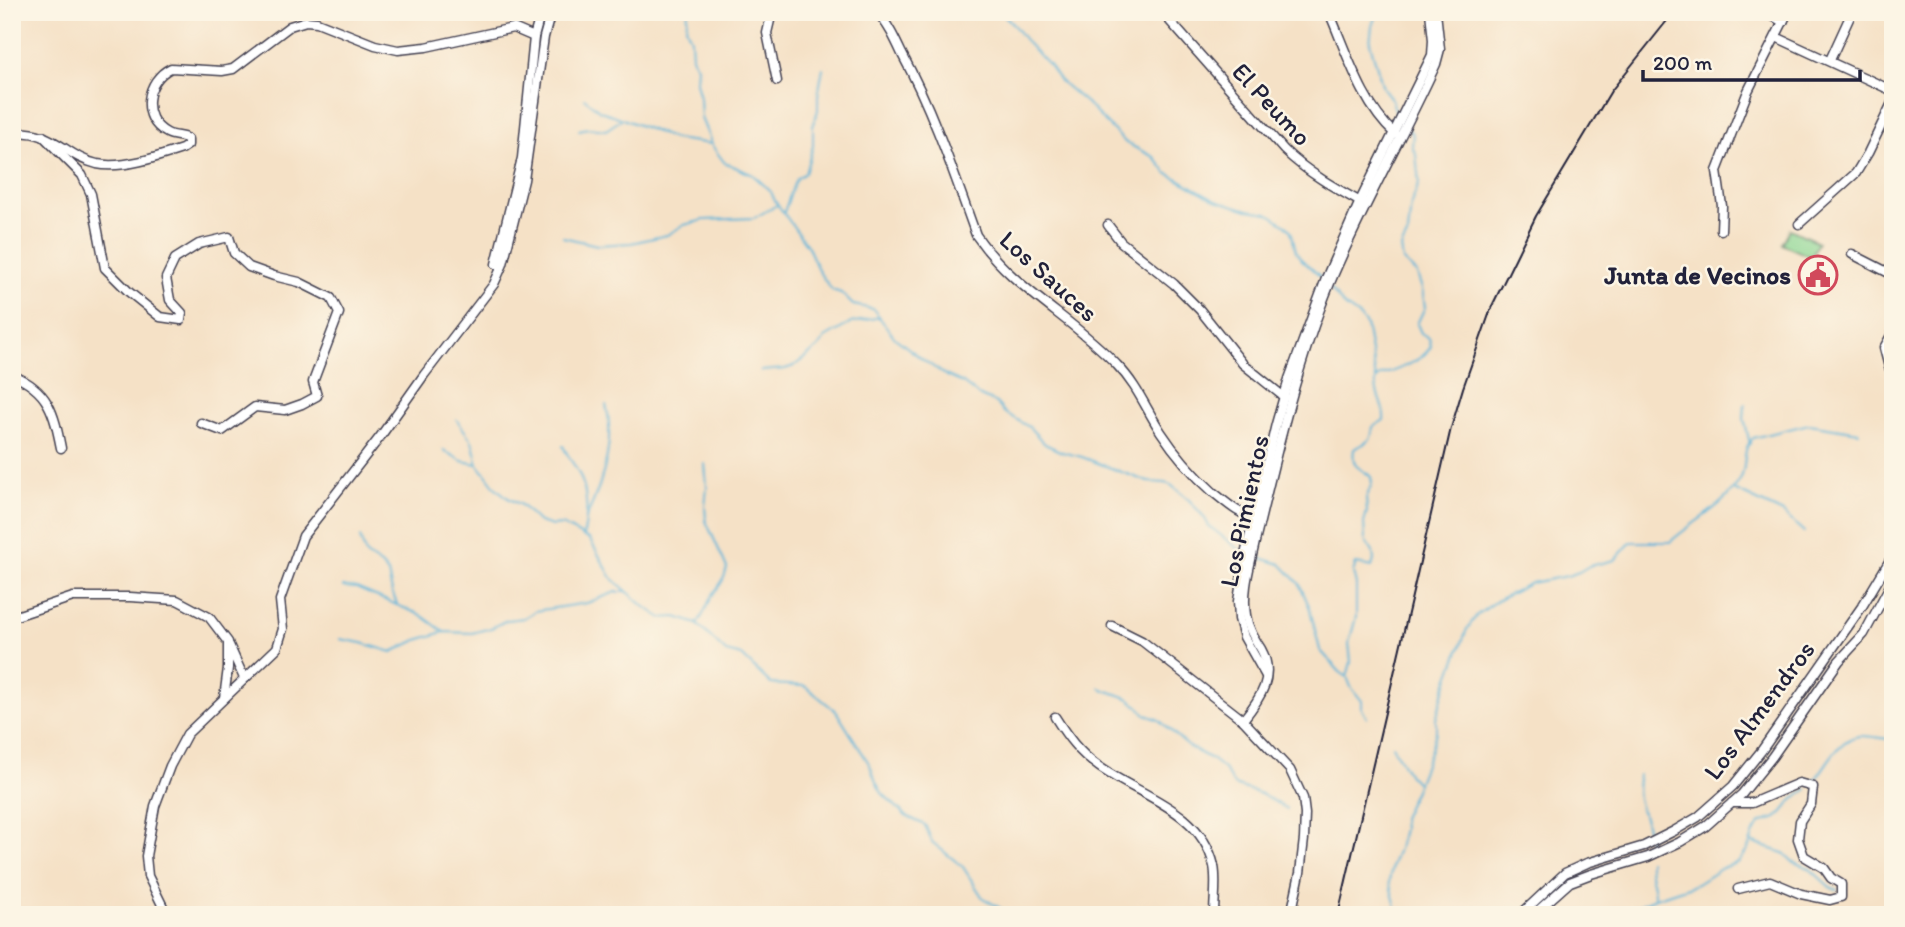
<svg xmlns="http://www.w3.org/2000/svg" width="1905" height="927" viewBox="0 0 1905 927" font-family="Itim,sans-serif">
<rect width="100%" height="100%" fill="#fcf5e5"/>
<filter id="ink" filterUnits="userSpaceOnUse"><feTurbulence type="fractalNoise" baseFrequency=".0143" numOctaves="2"/><feDisplacementMap in="SourceGraphic" scale="14" xChannelSelector="R" yChannelSelector="G"/><feConvolveMatrix kernelMatrix="1 2 1 2 8 2 1 2 1" color-interpolation-filters="sRGB"/></filter>
<filter id="wash" filterUnits="userSpaceOnUse"><feTurbulence type="fractalNoise" baseFrequency=".00686" numOctaves="4" result="noise"/><feDisplacementMap in="SourceGraphic" scale="28" xChannelSelector="R" yChannelSelector="G"/><feGaussianBlur stdDeviation="1.57" result="paint"/><feColorMatrix in="noise" values="0 0 0 0 0 0 0 0 0 0 0 0 0 0 0 0 0 1.4 0 .05"/><feComposite in="paint" operator="in"/></filter>
<g filter="url(#wash)">
<rect width="100%" height="100%" fill="#f5e1c6"/>
<path fill="#8ad693" stroke="#567c67" stroke-width="2" d="M1790,229l28,13 -7,15 -29,-13z"/>
<g fill="none" stroke-linecap="round" stroke-linejoin="round">
<g stroke="#5cb4d9" stroke-width="2">
<path d="M688,12l-2,15 5,12 1,18 5,10 -1,15 4,16 1,20 12,29 11,15 29,13 10,9 8,8 4,9 33,46 11,25 13,18 9,3 12,12 20,4 22,29 27,21 23,16 18,8 15,12 18,8 9,10 24,14 16,17 17,8 20,5 66,25 17,1 6,2 18,15 15,17 5,9 32,25"/>
<path d="M1001,12l11,11 16,21 21,21 11,16 26,22 40,40 28,14 13,16 49,27 32,10 20,3 18,12 5,6 5,20 5,8 22,20"/>
<path d="M1377,12l-5,14 -2,17 13,45 9,12 5,16"/>
<path d="M584,98l16,13 13,4 61,24 38,5"/>
<path d="M579,130l9,-2 18,2 16,-11"/>
<path d="M784,212l10,-28 3,-6 8,-5 8,-27v-20l5,-16v-15l5,-27"/>
<path d="M563,237l34,8 34,-2 36,-8 17,-10 20,-5 50,-2 23,-13"/>
<path d="M1331,289l12,16 17,12 6,8 10,54"/>
<path d="M761,371l24,-2 9,-3 24,-18 7,-10 26,-15 29,-6"/>
<path d="M1745,404l-1,15 6,25"/>
<path d="M457,420l15,21 6,23 18,24 12,10 13,7 18,17 13,4 10,-1 28,15 22,38 33,29 17,11 14,-1 21,7 29,28 16,4 29,28 34,2 31,25 34,54 6,17 6,11 24,23 19,9 7,17 31,25 20,31 29,17"/>
<path d="M563,446c5,11 12,19 17,30 8,18 8,42 3,61"/>
<path d="M443,450l19,11 15,3"/>
<path d="M1734,490l49,23 21,19"/>
<path d="M586,518c16,-34 30,-76 20,-113"/>
<path d="M360,538l6,17 15,10 7,8 4,19 5,12"/>
<path d="M1257,557l24,7 18,19 10,23 11,44 20,22 7,5"/>
<path d="M343,587l13,1 65,27 22,16"/>
<path d="M697,624c7,-9 9,-17 14,-26 7,-13 12,-13 16,-30l-21,-47 -1,-15 2,-19 -2,-23"/>
<path d="M340,639l22,4 30,9 25,-12 27,-8 28,1 19,-5 16,-8 17,-2 11,-7 52,-8 29,-11h11"/>
<path d="M1100,688l30,11 17,16 12,5 30,27 24,13 11,9 10,16 27,9 26,15"/>
<path d="M1367,718l-5,-9v-8l-11,-14 -4,-10 4,-15 -2,-19 7,-26v-32l-3,-13 3,-8 16,3 2,-7 -1,-8 -8,-12 -1,-17 3,-12 -1,-13 6,-15 -1,-6c-11,-11 -20,-7 -17,-28 13,-8 17,-5 19,-22l11,-7c2,-13 -10,-25 -8,-40l4,-4c15,-5 45,-16 51,-30l-2,-8 -8,-5 -4,-9 8,-17 -3,-18 -5,-15 -14,-13 -2,-13 7,-14 3,-30 8,-21 -3,-29 -4,-7 1,-13 -6,-6"/>
<path d="M1392,746l17,29 8,8"/>
<path d="M1639,775c-7,29 9,40 10,66"/>
<path d="M1813,782c13,-14 24,-43 46,-46 11,-1 23,3 34,3"/>
<path d="M1750,842l34,11 8,8 17,7 21,19 7,3"/>
<path d="M1649,861c-1,12 5,23 5,35"/>
<path d="M1643,903l16,5 12,7"/>
<path d="M1396,915l-1,-12 -6,-21 3,-17 6,-16 5,-20 -1,-11 13,-28 16,-41 5,-17v-13l7,-25 24,-65 10,-14 21,-15 33,-17 36,-7 12,-4 10,-6 26,-6 16,-18h39c23,-21 54,-35 70,-62 6,-10 3,-22 7,-33 1,-3 4,-6 6,-9l56,-14 50,8"/>
<path d="M1619,915l36,-17 42,-14 25,-16 17,-6 8,-11 8,-20 6,-9c21,-3 19,-8 32,-22 4,-4 9,-8 14,-11"/>
</g>
</g>
</g>
<g filter="url(#ink)">
<g fill="none" stroke-linecap="round" stroke-linejoin="round">
<defs>
<g id="minor">
<path d="M772,12l-5,21 10,48"/>
<path d="M877,12c11,12 18,27 25,42 31,57 52,120 74,181 36,53 98,84 141,130 20,20 29,44 44,67 15,23 32,42 52,60 16,13 25,22 45,27"/>
<path d="M1162,12l122,138c24,23 51,38 80,54"/>
<path d="M1329,12c18,41 33,93 66,122"/>
<path d="M1766,12l17,10"/>
<path d="M1776,37l117,54"/>
<path d="M1830,60l22,-48"/>
<path d="M12,133c43,-4 51,23 85,31 25,5 61,-7 85,-15l6,-4v-6c-6,-4 -14,-2 -21,-6 -28,-15 -21,-53 4,-65l51,3 11,-2 57,-43 16,-5 11,1 58,23 23,5 28,-3 87,-19 21,9"/>
<path d="M43,136l39,39 9,19 14,74 24,24 31,25 21,3 1,-7 -12,-13 -4,-22 9,-19 24,-15 30,-7 5,16 15,14 25,9 25,6 32,16 8,15 -26,69 4,14 -15,8 -17,6 -30,-3 -33,24 -21,-8"/>
<path d="M1799,224l57,-51 12,-20 25,-52"/>
<path d="M1108,225l13,17 53,42 26,26 43,54 41,33"/>
<path d="M1721,230l1,-24 -5,-35 2,-5 29,-75 40,-79"/>
<path d="M1852,254l41,21"/>
<path d="M496,264l26,-106 12,-121 7,-25"/>
<path d="M1893,332l-9,16 5,19 4,9"/>
<path d="M12,375c37,15 42,38 49,73"/>
<path d="M12,616l7,-1 54,-18h57l47,3 32,17 19,25v26l-4,30"/>
<path d="M1112,626l30,15 101,79 47,50 13,28 2,16 -1,25 -4,34 -9,42"/>
<path d="M229,645l15,33"/>
<path d="M1266,676l-22,-39 -5,-18 -1,-18 7,-46 31,-131 13,-45 38,-103 33,-75 72,-146 1,-15 -3,-28"/>
<path d="M1055,717c12,19 24,36 43,49 41,30 103,43 116,100 3,15 0,33 0,49"/>
<path d="M1243,720c17,-21 33,-44 18,-71 -7,-11 -13,-21 -15,-34 -4,-24 4,-49 9,-73 21,-87 41,-175 75,-259 31,-74 72,-145 106,-219l4,-15 -4,-37"/>
<path d="M1732,803h20l47,-20 14,4 -2,17 -11,17 -2,18 6,17 20,12 7,10 10,6v13l-11,3 -29,-6 -31,-13 -32,8"/>
<path d="M167,915l-19,-39 -2,-20 9,-50 15,-40 17,-32 90,-86 6,-19 -3,-29 23,-64 77,-99 44,-62 70,-91 9,-20 21,-84 20,-143 7,-25"/>
<path d="M1520,915l45,-42 22,-10 57,-17 30,-15 24,-14 35,-31 29,-36 101,-145 30,-50"/>
<path d="M1533,915l37,-33 21,-8 57,-17 32,-15 26,-16 36,-32 30,-37 67,-96 25,-27 29,-54"/>
</g>
</defs>
<use href="#minor" stroke="#423f50" stroke-width="11"/>
<use href="#minor" stroke="#fff" stroke-width="8"/>
<path stroke="#22223b" stroke-width="2" d="M1338,915l113,-487 12,-40 29,-82 44,-90 75,-125 63,-79"/>
</g>
</g>
<defs>
<symbol id="civic-ring" viewBox="-11 -11 22 22"><circle r="9.5" fill="#fcf5e5" stroke="#d1495b" stroke-width="1.5"/><path d="M-.6-6.5H3V-4.5H.6V-3L4-1V1h2V6H-6V1h2V-1L-.6-3ZM-1.2 2.5V6h2.4V2.5Z" fill="#d1495b"/></symbol>
</defs>
<g fill-rule="evenodd">
<use href="#civic-ring" x="1796" y="253" width="44" height="44"/>
</g>
<g text-anchor="middle" dominant-baseline="central" stroke-width="5" stroke-linejoin="round" paint-order="stroke">
<g font-size="26" fill="#22223b" stroke="#fcf5e5">
<text transform="translate(1272 104) rotate(47)">El Peumo</text>
<text transform="translate(1049 276) rotate(42)">Los Sauces</text>
<text transform="translate(1244 511) rotate(-78)">Los Pimientos</text>
<text transform="translate(1759 710) rotate(-53)">Los Almendros</text>
</g>
<g font-size="26" font-weight="bold" fill="#22223b" stroke="#fcf5e5" text-anchor="end">
<text x="1791" y="275">Junta de Vecinos</text>
</g>
</g>
<rect width="1905" height="927" fill="none" stroke="#fcf5e5" stroke-width="42"/>
<path d="M1643 70v10h217v-10" fill="none" stroke="#22223b" stroke-width="3.5"/>
<text x="1653" y="70" font-size="21" fill="#22223b" stroke="#fcf5e5" stroke-width="5" paint-order="stroke">200 m</text>
</svg>
